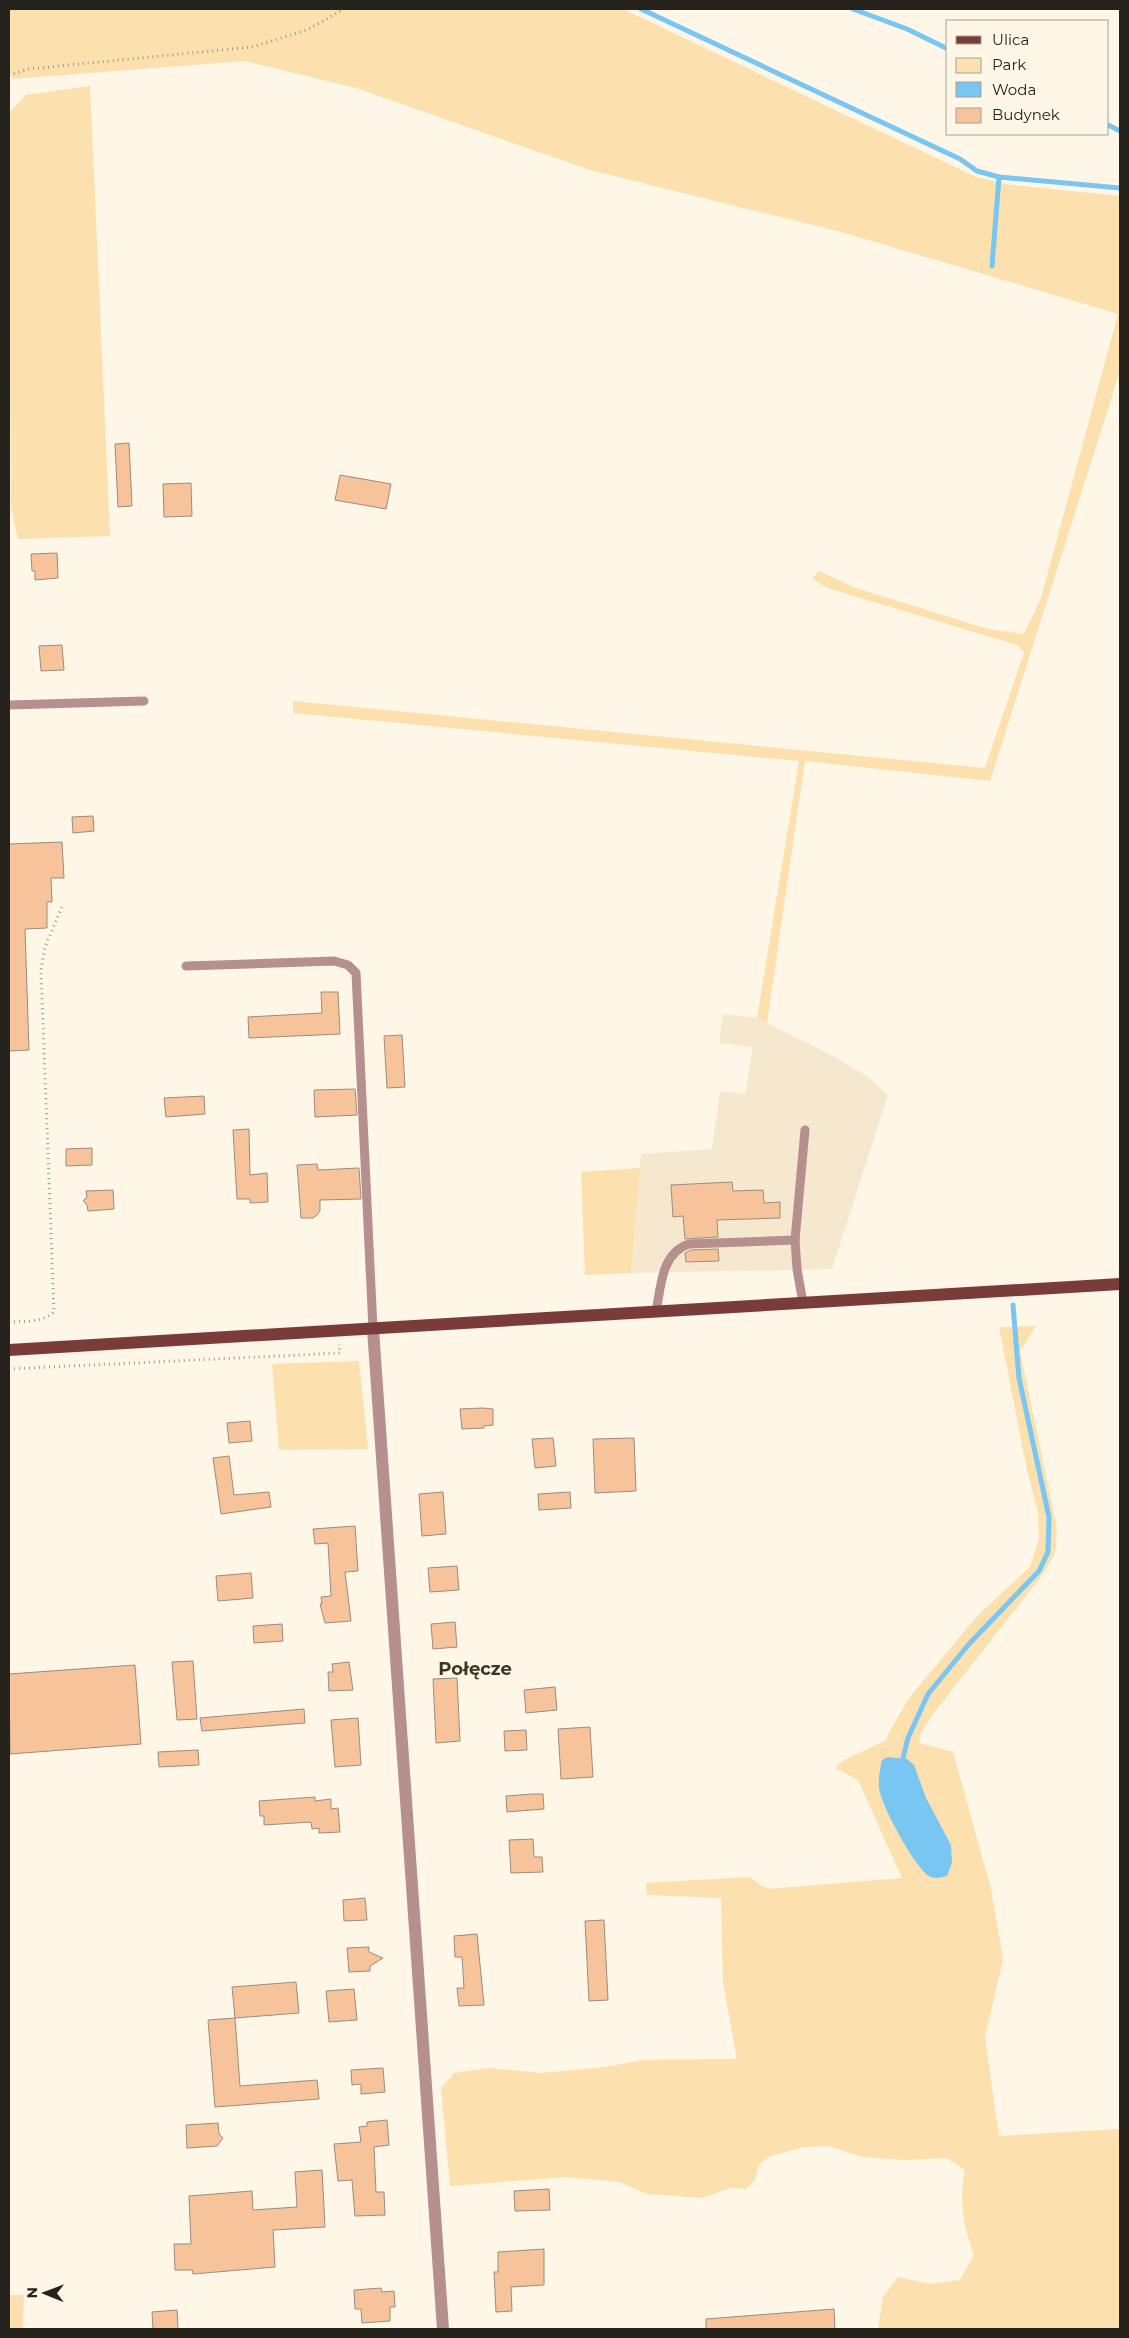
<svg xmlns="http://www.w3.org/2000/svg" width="1129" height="2338" viewBox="0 0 1129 2338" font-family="Montserrat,sans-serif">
<rect width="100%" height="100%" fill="#fef6e7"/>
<path fill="#f6e8ce" d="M723,1014l34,4 67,33 43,25 21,19 -56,174 -201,4 10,-119 71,-5 8,-58 25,3 8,-47 -34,-4z"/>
<g fill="#fce0ae">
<path d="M9,9h614l353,168 35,8 109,11v175l-130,410 -185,-20 -38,262 -10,-5 42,-257 -506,-48v-12l692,67 39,-116 -7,-7 -190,-57 -15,-10 7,-7 37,17 132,41 36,5 17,-36 77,-284 -273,-81 -255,-63 -234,-82 -111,-27 -233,18 -3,-9z"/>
<path d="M90,86l20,450 -92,3 -7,-32 -2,-394 17,-18z"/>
<path d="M640,1168l-9,105 -46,2 -4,-103z"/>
<path d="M1036,1326l-16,25 37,177 -1,19 -3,10 -10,17 -110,140 -12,19 -2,10 34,9 38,137 12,70 -18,78 14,99 121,-7v200h-242l5,-32 15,-20 31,7 31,-4 14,-25c-11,-29 -15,-56 -9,-85l-18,-12 -42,2 -43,-3 -34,-11 -24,1 -33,9 -12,8 -4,16 -9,9 -16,-1 -28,10 -54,-4 -29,-12 -53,-5 -116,9 -9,-98 13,-15 35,-5 52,5 64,-6 39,-7 93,-1 -14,-76 -2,-85 -74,-3 -1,-12 103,-6 18,12 135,-11 -44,-98 -23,-12 7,-7 45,-21 1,-6 21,-36 69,-83 52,-48 9,-28 -1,-27 -11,-42 -28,-143z"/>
<path d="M359,1361l9,88 -89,1 -7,-86z"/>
<path d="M9,2295h15l-1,34h-14z"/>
</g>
<path fill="#79c6f3" d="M888,1757l19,2 7,6 12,33 25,47 1,18 -5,13c-6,1 -10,3 -16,1 -14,-5 -51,-73 -52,-90 -1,-8 1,-18 3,-27z"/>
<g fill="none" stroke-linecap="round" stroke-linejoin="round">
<g stroke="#79c6f3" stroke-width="5">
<path d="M641,9l319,150 17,12 22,6 121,11"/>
<path d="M853,9l54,20 41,20"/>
<path d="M1108,125l12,6"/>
<path d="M992,266l7,-89"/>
<path d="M903,1758l5,-20 20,-44 41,-50 70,-73 9,-19 1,-35 -30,-139 -6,-73"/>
</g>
</g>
<g fill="#f6c39a" stroke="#9c8c80">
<path d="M129,443l3,63 -14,1 -3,-63z"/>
<path d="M340,475l51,9 -5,25 -51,-9z"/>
<path d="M191,483l1,33 -28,1 -1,-33z"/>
<path d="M57,553l1,25 -23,2v-9h-3l-1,-17z"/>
<path d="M62,645l2,25 -23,1 -2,-25z"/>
<path d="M93,816l1,15 -21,2 -1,-16z"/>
<path d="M62,842l2,36h-13l1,24h-5v26l-22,1 4,121 -20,1v-207z"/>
<path d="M321,992h17l2,42 -91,4 -1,-21 74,-4z"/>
<path d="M402,1035l3,52 -18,1 -3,-52z"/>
<path d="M355,1089l2,26 -42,2 -1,-27z"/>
<path d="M204,1096l1,18 -39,3 -2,-19z"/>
<path d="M249,1129l1,46 17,-2 1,29 -18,1v-4h-13l-4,-69z"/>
<path d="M92,1148v17l-26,1v-17z"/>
<path d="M317,1164l1,6 41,-2 2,31 -41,1v11l-4,5 -3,2h-12l-4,-53z"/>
<path d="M732,1182l1,9 30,-1 1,13 16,-1v16l-63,2 1,17 -33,2 -2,-23 -10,1 -2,-32z"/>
<path d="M113,1190l1,19 -26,2 -1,-6 -4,-4 4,-4 -1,-6z"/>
<path d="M718,1249l1,12 -33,1 -1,-9 6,-3z"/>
<path d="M483,1408l10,1v16l-9,1v2l-22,1 -2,-20z"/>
<path d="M250,1421l2,20 -23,2 -2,-20z"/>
<path d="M553,1438l3,28 -21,2 -3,-29z"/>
<path d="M634,1438l2,53 -41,2 -2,-54z"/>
<path d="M229,1456l5,39 35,-3 2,15 -50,7 -8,-56z"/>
<path d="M443,1492l3,42 -24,2 -3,-42z"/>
<path d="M570,1492l1,16 -32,2 -1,-16z"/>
<path d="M355,1526l3,45 -13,1 6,49 -26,2 -5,-19h2l-1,-7 10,-1 -3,-53 -13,1 -2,-15z"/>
<path d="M457,1566l2,24 -29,2 -2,-24z"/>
<path d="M251,1573l2,25 -35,3 -2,-25z"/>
<path d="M455,1622l2,25 -24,2 -2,-25z"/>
<path d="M282,1624l1,17 -29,2 -1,-17z"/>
<path d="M193,1661l4,58 -20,1 -5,-58z"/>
<path d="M349,1662l4,28 -24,1 -1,-19h5l-1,-8z"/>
<path d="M135,1665l6,79 -131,10 -1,-80z"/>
<path d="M457,1678l3,63 -24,2 -3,-64z"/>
<path d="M555,1687l2,23 -31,3 -2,-23z"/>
<path d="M304,1709l1,14 -103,8 -2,-13z"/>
<path d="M358,1718l3,47 -26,2 -4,-47z"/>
<path d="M590,1727l3,50 -32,2 -3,-50z"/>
<path d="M526,1730l1,20 -22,1 -1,-20z"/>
<path d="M198,1750l1,15 -40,2 -1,-15z"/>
<path d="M533,1794h10l1,15 -37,3 -1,-16z"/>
<path d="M315,1797v4l16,-2v10l7,-1 2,24 -21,1v-5l-7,1 -1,-7 -47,3v-9h-4l-1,-15z"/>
<path d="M533,1839l1,18h8l1,15 -32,1 -2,-33z"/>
<path d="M365,1898l2,22 -23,1 -1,-21z"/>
<path d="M604,1920l4,80 -19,1 -4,-80z"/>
<path d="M477,1934l7,71 -25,1 -2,-18h7l-2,-31h-7l-1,-21z"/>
<path d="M369,1947v5l14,6 -13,8v5l-21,1 -2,-24z"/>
<path d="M296,1982l3,31 -64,5 5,68 77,-6 2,19 -104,8 -7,-87 27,-2 -3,-31z"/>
<path d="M354,1989l3,31 -28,2 -3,-31z"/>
<path d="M383,2068l2,24 -24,2v-10l-9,1 -1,-15z"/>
<path d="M387,2120l2,25 -15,2 2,45h8l1,23 -30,1 -3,-36 -14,1 -4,-37 27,-2 -2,-15 8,-1v-4z"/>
<path d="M218,2123l1,11 4,4 -6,8 -30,2 -1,-23z"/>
<path d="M322,2170l3,57 -52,3 2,37 -82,7 -1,-4h-17l-1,-26h17l-2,-48 63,-5 1,19 44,-3 -2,-35z"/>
<path d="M549,2189l1,21 -35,1 -1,-20z"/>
<path d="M544,2249v36l-33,2 1,24 -16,1 -2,-40h4v-20z"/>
<path d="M381,2288l1,4 12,-1 1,16h-5v14l-28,2 -1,-14h-6l-1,-19z"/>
<path d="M834,2309l1,20h-129v-10z"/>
<path d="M177,2310l1,19h-25l-1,-17z"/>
</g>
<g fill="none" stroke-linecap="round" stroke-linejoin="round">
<g stroke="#a09a8f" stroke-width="3" stroke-dasharray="1 4" stroke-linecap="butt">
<path d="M9,75l19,-6 224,-22 55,-17 37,-21"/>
<path d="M9,1322c16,-1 32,1 45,-10l-13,-342 4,-23 17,-40"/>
<path d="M9,1369l331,-16 -1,-9"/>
</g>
<g stroke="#b5908e" stroke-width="9">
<path d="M9,705l135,-4"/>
<path d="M186,966l148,-5 14,4 8,8 17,356"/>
<path d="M795,1240l10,-110"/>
<path d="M656,1312c5,-25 5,-59 33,-68l106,-4 2,29 6,34"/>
</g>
<path stroke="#b5908e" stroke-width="12" d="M373,1329l70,1000"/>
<path stroke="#793c3b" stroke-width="12" d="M9,1350l1111,-66"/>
</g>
<g text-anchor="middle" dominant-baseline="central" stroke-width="4" stroke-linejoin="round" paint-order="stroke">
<g font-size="18" font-weight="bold" fill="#3d3526" stroke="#fef6e7">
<text x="475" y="1669">Połęcze</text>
</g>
</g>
<rect width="1129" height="2338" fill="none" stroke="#26221c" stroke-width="20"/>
<rect x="946" y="20" width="162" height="115" fill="#fef6e7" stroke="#a8a196"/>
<rect x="956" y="36" width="25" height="8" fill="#793c3b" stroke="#a8a196"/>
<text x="992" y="45" font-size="15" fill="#26221c">Ulica</text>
<rect x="956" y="58" width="25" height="15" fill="#fce0ae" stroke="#a8a196"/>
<text x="992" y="70" font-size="15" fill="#26221c">Park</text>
<rect x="956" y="82" width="25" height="15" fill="#79c6f3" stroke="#a8a196"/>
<text x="992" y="95" font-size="15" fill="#26221c">Woda</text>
<rect x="956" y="108" width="25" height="15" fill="#f6c39a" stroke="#a8a196"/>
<text x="992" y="120" font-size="15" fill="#26221c">Budynek</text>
<g transform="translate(45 2293) rotate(271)" stroke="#fef6e7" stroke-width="4" paint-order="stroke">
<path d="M0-4L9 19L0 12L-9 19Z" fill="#26221c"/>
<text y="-8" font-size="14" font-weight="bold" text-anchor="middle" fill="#26221c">N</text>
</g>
</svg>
